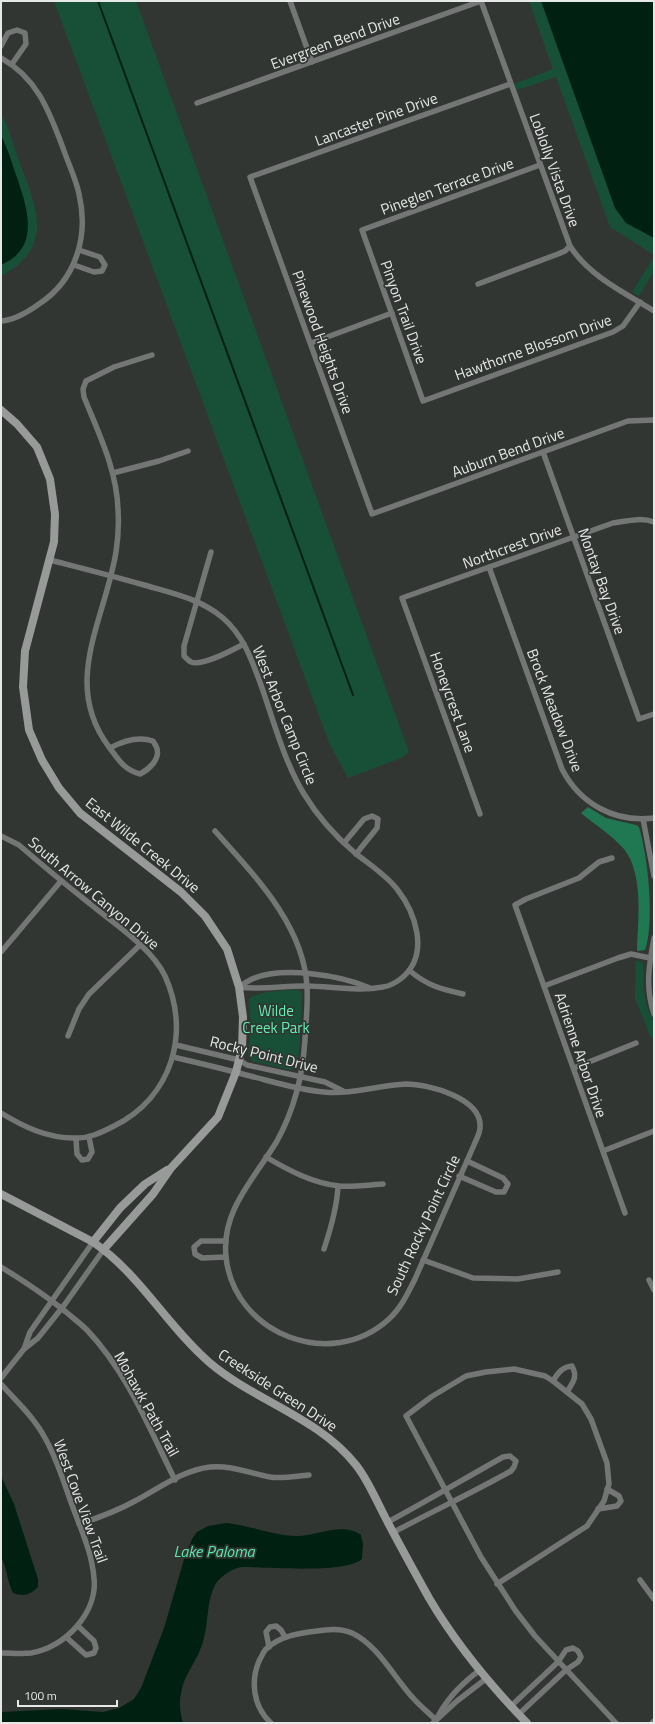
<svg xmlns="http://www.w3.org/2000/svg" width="655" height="1724" viewBox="0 0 655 1724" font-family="'Titillium Web',sans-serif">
<rect width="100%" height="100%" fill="#323633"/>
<g fill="#185037">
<path d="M54,1h82l273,751 -8,6 -53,20 -18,-33z"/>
<path d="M529,1h125v254l-44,-28 -54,-150 -39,13 -3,-6 39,-15z"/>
<path d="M1,115c8,10 12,31 17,43 17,47 39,88 -17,118z"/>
<path d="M654,257v14l-15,25 -7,-4z"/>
<path d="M636,960l7,3 1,29 3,15 7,16v17l-4,-4 -15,-38z"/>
<path d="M298,990l4,4 -2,48 -3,25 -7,3 -38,-9 -4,-5 3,-31 -2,-26c9,-8 36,-9 49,-9z"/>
</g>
<path fill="#207853" d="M588,807l18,11 30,7 3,2c9,30 16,96 6,123l-8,1c1,-30 7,-77 -13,-102 -11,-13 -30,-25 -43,-36z"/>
<g fill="#002112">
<path d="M541,1h113v237l-28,-15 -11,-15z"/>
<path d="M1,135c6,12 10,25 14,37 11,32 28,75 -14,93z"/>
<path d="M1,1476l13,28 24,75v8c-8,8 -14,10 -25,6 -6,-12 -6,-25 -12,-36z"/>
<path d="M226,1523c24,2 50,14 73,13 20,-1 44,-14 62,-1l2,9 -1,15c-17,15 -95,8 -119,8 -10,1 -19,7 -26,15 -11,16 -8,41 -14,60 -5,18 -19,32 -22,51 -2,10 -1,20 2,30h-182v-11l61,-3 41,3 16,-4 15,-9 7,-11 23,-60 21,-72 7,-17 5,-7 11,-6z"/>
</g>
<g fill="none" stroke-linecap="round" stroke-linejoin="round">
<path stroke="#002112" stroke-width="2" d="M98,1l255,694"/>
<g stroke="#747675" stroke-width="5.5">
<path d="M290,1l22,61"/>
<path d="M1,46l7,-13 9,-3 8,3 1,11 -14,20"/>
<path d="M1,58c37,21 48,53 62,90 5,15 13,31 16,46 10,42 -3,86 -40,110 -11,8 -24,16 -38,17"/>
<path d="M510,84l-260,93 122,337 256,-93 26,-1"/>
<path d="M197,103l284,-102 89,245c19,30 55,47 84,65"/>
<path d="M540,165l-178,65 61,171 190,-69 10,-6 17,-24"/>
<path d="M74,265l20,7 8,-1 3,-6 -5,-8 -21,-7"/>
<path d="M478,284l80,-30 7,-3 5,-5"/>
<path d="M311,343l81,-30"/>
<path d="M543,452l96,267 15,-5"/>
<path d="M113,473l46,-12 29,-10"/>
<path d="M211,552l-27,94v10c2,2 5,5 7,6 11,5 43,-13 53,-18"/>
<path d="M50,560c31,8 63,16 94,25 28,8 57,14 79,33 21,18 29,43 38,67 13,37 23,76 43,109 14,23 31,42 51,59 14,11 31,22 42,36 18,23 33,64 6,88 -6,5 -12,9 -20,10 -26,5 -52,-1 -78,-1 -23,0 -43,4 -66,1"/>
<path d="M489,567l73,202c18,35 53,54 92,49"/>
<path d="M110,748c13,-7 28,-12 43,-7 1,2 4,6 4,8 3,11 -9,21 -17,25 -16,-4 -22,-15 -31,-27 -48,-64 -4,-127 7,-195 2,-13 3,-28 2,-42 -1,-40 -19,-76 -34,-113l-1,-8 3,-8 28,-14 38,-12"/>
<path d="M480,814l-78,-216 211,-75c14,-2 28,-6 41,-1"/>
<path d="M643,819l11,57"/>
<path d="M1,836l18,9c23,20 46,39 70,58 25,21 62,44 76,73 26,57 7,121 -51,150 -12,6 -25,13 -40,12 -27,0 -50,-11 -73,-25"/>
<path d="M344,843l20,-24 8,-3 6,3 -1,9 -21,26"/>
<path d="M612,858l-13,4 -20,16 -53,21 -11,6 110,308"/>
<path d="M654,938c-5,27 -9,50 0,76"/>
<path d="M1,952l60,-71"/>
<path d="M410,971c18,15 31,18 53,23"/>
<path d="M544,986l74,-28 13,-4 19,4"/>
<path d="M239,987c4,-3 9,-6 13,-8 31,-13 88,-4 118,9"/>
<path d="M68,1036l11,-27 10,-15 51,-49"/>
<path d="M176,1045l63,15 8,5 78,17 18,9"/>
<path d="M173,1057c26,6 51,12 77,19 24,6 49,14 74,16 27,3 55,-7 82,-8 22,0 77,14 74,44 0,5 -4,12 -6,17l-59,134c-7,14 -14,29 -26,40 -58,53 -155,15 -163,-62 -5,-47 29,-79 51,-116 17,-31 26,-67 28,-102 1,-17 3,-35 2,-52 -3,-62 -53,-112 -92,-156"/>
<path d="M574,1068l62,-25"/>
<path d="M76,1139l1,15 5,6 6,-1 4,-7 -3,-15"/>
<path d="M603,1151l51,-20"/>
<path d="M266,1157c22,13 46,26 73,29 14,1 29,-1 44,-2"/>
<path d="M459,1176l37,16h8l4,-8 -5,-6 -36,-17"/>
<path d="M226,1241h-25l-7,6 1,7 7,4 24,-1"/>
<path d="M324,1249c7,-21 13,-41 14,-63"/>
<path d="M423,1260l50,18 45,1 40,-7"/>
<path d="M1,1267c23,14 44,28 65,45 7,6 15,12 21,18 40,42 62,98 88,150"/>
<path d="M649,1280l5,10"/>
<path d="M24,1349l6,-17 63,-90"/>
<path d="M1,1378l23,-29 14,-11 27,-34 39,-55"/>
<path d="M553,1381c5,-8 9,-14 19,-15 6,11 1,16 -5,26"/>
<path d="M1,1384c15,17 33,33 44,54 12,21 19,45 27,67 9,24 20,48 22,73 4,34 -29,70 -63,75 -9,1 -20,0 -30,0"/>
<path d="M598,1509l19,-3 4,-5 -2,-5 -12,-7"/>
<path d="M388,1522c39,-21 76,-43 115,-65l7,-1 6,5 -2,6 -3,4c-39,22 -78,40 -117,61"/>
<path d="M79,1524c19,-6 38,-13 56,-23 23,-12 48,-31 75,-34 21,-2 39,6 60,10 13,2 26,-1 39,-2"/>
<path d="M640,1580l14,19"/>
<path d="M497,1584l90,-58 17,-25 5,-17 -2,-21 -16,-44 -9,-15 -29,-23 -8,-5 -31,-7 -28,3 -20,4 -35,21 -25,19 75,141 34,53 20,26 81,87"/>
<path d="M66,1637l20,18 8,-2 2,-5 -2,-7 -16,-15"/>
<path d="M269,1647l-3,-15 4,-5 6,-1 5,4 4,7"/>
<path d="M511,1706l47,-44 8,-12 7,-2 5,3 3,6 -3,5 -12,8 -47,44"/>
<path d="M438,1716c11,-20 24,-33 42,-46"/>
<path d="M271,1723c-18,-16 -21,-43 -11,-64 2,-3 3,-7 6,-10 14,-13 33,-16 51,-18 11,-2 24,-3 35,2 27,13 42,45 62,66 6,7 15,14 22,21"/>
<path d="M433,1723l24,-22 30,-23"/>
<path d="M652,1723l2,-2"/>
</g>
<g stroke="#979a98" stroke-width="8">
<path d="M1,410l16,14 20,23 13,32 5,35 -1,28 -29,109 -2,36 6,43 13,30 17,28 21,25 101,79 24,24 22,33 12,38 4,30 -1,31 -6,24 -18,45 -47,51 -18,26 -49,55"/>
<path d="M1,1194l92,48c47,32 74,84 117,121 45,38 108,54 146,102 12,15 20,35 29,52 14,27 29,54 44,81 27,46 61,87 98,125"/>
<path d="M93,1242l27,-34 25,-24 22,-14"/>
</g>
</g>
<g text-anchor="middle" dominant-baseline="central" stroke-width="3.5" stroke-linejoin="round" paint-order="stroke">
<g font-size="15" fill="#e6e8e7" stroke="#323633">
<text transform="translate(335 41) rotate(-20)">Evergreen Bend Drive</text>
<text transform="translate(376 119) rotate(-20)">Lancaster Pine Drive</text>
<text transform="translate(555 170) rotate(70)">Loblolly Vista Drive</text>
<text transform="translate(447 186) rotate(-20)">Pineglen Terrace Drive</text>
<text transform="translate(404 312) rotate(70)">Pinyon Trail Drive</text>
<text transform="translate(323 342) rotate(70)">Pinewood Heights Drive</text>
<text transform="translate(533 347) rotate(-20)">Hawthorne Blossom Drive</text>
<text transform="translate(508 452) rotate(-20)">Auburn Bend Drive</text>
<text transform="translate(512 546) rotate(-20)">Northcrest Drive</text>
<text transform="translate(602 581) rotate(70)">Montay Bay Drive</text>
<text transform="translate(453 702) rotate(70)">Honeycrest Lane</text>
<text transform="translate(555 710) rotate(69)">Brock Meadow Drive</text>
<text transform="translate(285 715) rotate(68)">West Arbor Camp Circle</text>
<text transform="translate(143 845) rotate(39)">East Wilde Creek Drive</text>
<text transform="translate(94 893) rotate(40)">South Arrow Canyon Drive</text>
<text transform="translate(264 1054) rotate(14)">Rocky Point Drive</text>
<text transform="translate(581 1055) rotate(71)">Adrienne Arbor Drive</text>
<text transform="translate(423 1225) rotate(-65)">South Rocky Point Circle</text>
<text transform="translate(278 1390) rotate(33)">Creekside Green Drive</text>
<text transform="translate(147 1404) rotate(61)">Mohawk Path Trail</text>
<text transform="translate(81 1501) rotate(70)">West Cove View Trail</text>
</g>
<g font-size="15" fill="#5ff1b0" stroke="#323633">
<text x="276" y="1010">Wilde<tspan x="276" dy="17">Creek Park</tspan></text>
</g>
<g font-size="16" font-style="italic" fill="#56e9a9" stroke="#323633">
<text x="214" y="1551">Lake Paloma</text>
</g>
</g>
<rect width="655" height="1724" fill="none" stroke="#e6e8e7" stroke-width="4"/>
<path d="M18 1700v6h99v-6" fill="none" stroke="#e6e8e7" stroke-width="2"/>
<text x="24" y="1700" font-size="12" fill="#e6e8e7" stroke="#323633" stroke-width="3" paint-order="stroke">100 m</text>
</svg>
